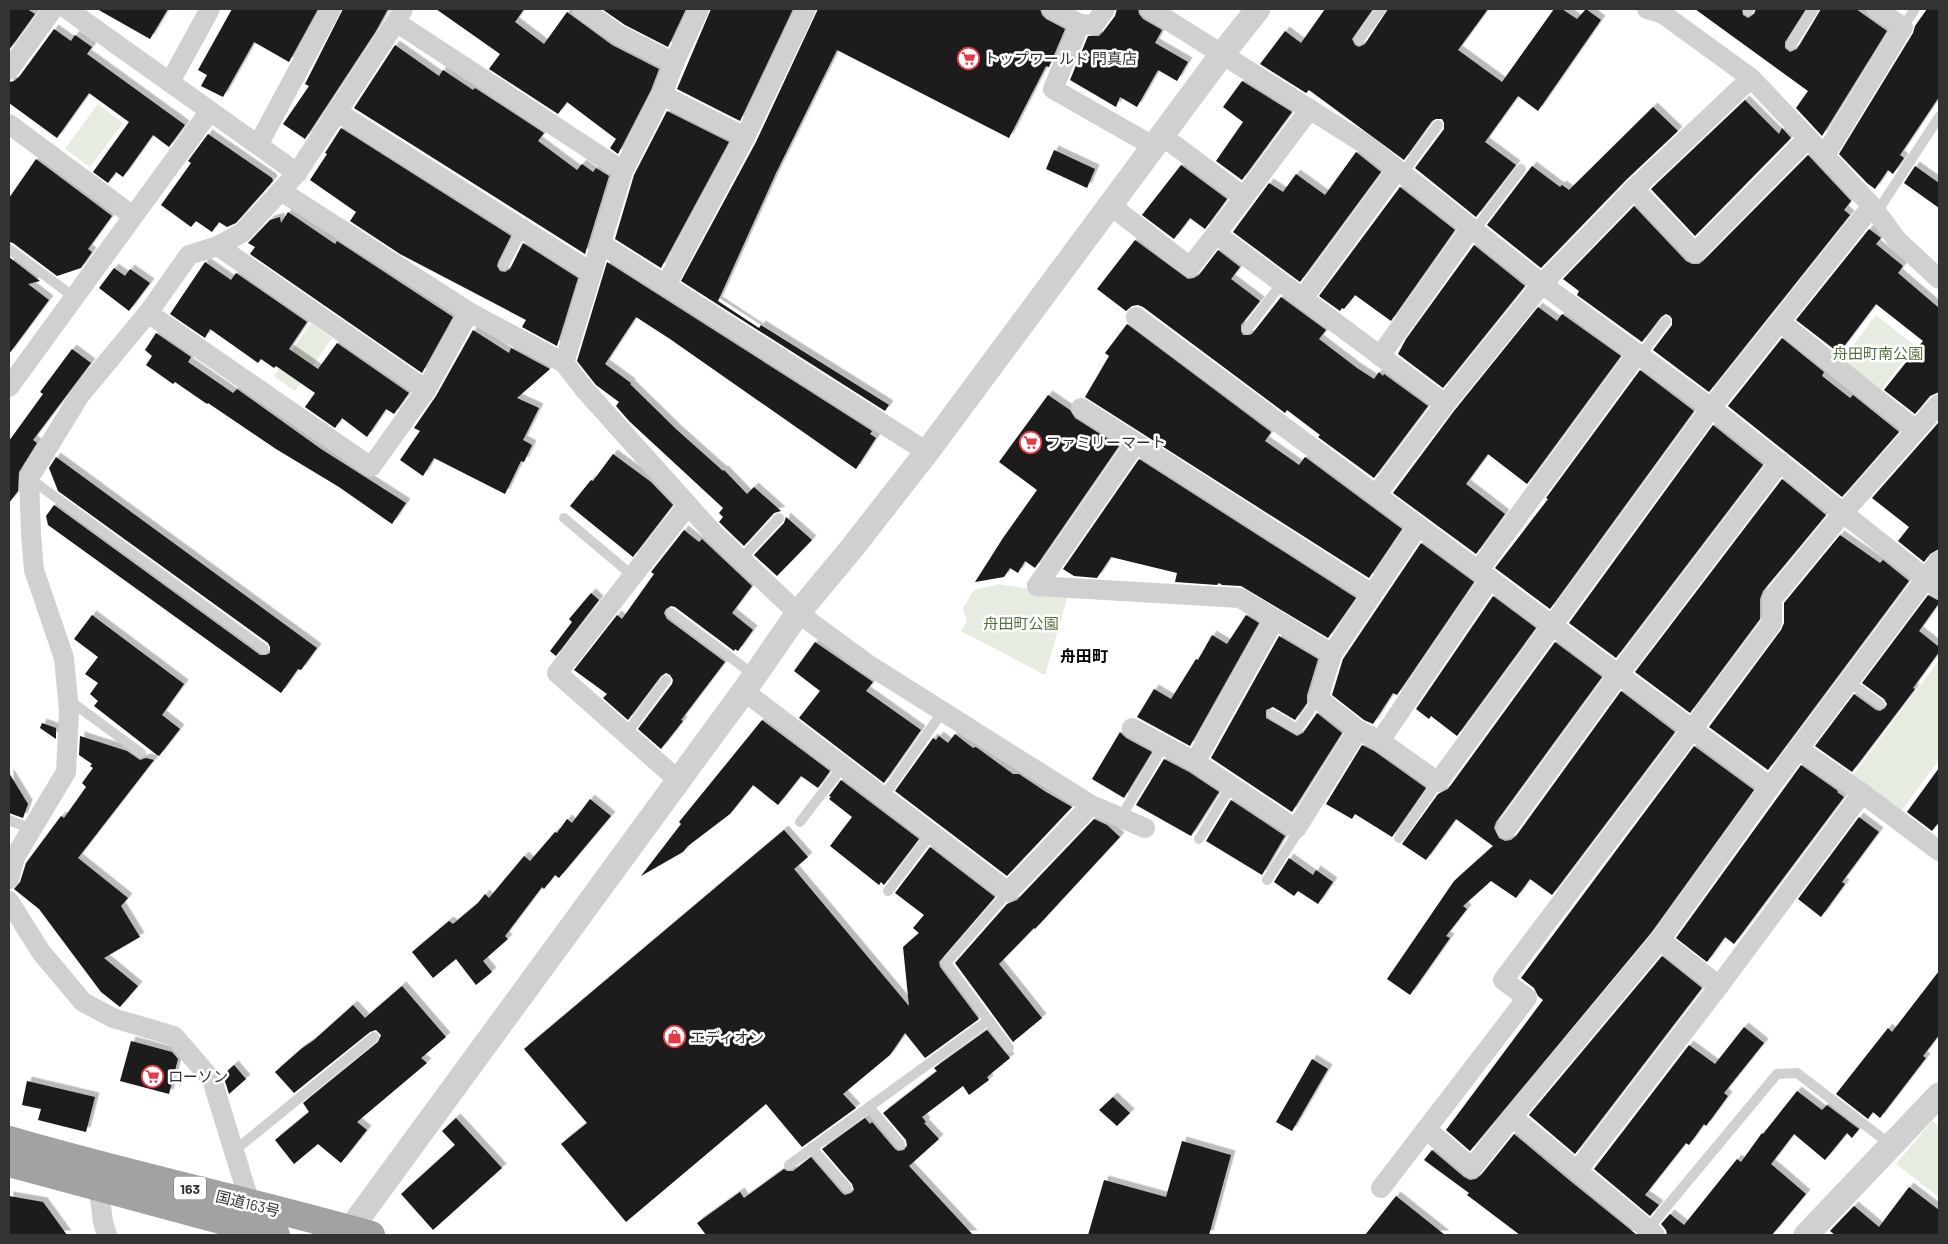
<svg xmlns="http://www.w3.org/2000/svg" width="1948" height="1244" viewBox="0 0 1948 1244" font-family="Barlow,'Noto Sans JP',sans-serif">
<defs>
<filter id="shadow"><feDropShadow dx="4.5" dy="-4.5" stdDeviation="0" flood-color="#0004"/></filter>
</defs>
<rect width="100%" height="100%" fill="#fff"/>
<g fill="#e6ecdf">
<path d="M98,104l25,19 -33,44 -25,-18z"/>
<path d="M1876,315l39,31 -34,44 -39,-30z"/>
<path d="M311,323l21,15 -37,53 -21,-15z"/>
<path d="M999,584l69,11 -23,80 -84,-44 6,-9 -4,-14 11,-18z"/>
<path d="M1939,660v100l-40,54 -48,-36z"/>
<path d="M1932,1121l7,5v71l-43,-33z"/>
</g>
<g fill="#1a1a1a" filter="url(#shadow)">
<path d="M9,9h18l8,5 -26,36z"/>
<path d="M97,9h71l-18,30z"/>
<path d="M232,9h86l-29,53 -35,-20 -31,55 -22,-11 6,-11 -9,-5z"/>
<path d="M343,9h45l-12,22 -71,108 -22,-15 26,-38 -4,-2z"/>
<path d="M436,9h88l-9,13 29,22 23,-32 45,33 47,24 -8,21 -33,64 -8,-6 6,-9 -49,-37 -9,12 -69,-45 11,-15z"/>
<path d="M602,9h84l-18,38 -43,-22z"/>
<path d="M711,9h82l-53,112 -63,-32z"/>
<path d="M818,9h222l2,6 4,4 19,10 -16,38 -3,-1 -37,72 -172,-88 -61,123 -58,128 41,27 2,-3 128,80 -4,6 -204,-130 75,-139z"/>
<path d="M1117,9h21l1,5 4,5 19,11 -7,13 33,19 -11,19 -19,-11 -21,37 -17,-10 -4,10 -46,-27 18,-44h11l4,-4 12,-16z"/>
<path d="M1325,9h48l-21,30 3,6 4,2 6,-3 23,-35h100l-30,41 44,32 52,-73h8l15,10 9,-10 15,11 -63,91 -20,-15 -33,46 31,23 -40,52 -61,-49 29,-39v-6l-2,-4h-6l-4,2 -28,39 -95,-70 -3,3 -46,-29 25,-33 16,12z"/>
<path d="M1695,9h47l1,6 5,3 6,-4 2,-5h50l-21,33v6l5,4 7,-3 24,-40h35l31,22 -65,105 -26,-28 12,-17z"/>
<path d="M1927,9h12v88l-39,58 4,3 -11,16 -5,-4 -13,19 -8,-6 -28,-29 74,-121 2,-7z"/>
<path d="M54,29l17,12 4,-6 17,12 -5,7 98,71 -16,22 -16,-12 -30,42 -7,-5 -8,11 -15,-11 36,-50 -40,-29 -32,45 -48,-35v-21l5,-1 5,-4z"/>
<path d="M395,45l44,31 4,-6 30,20 2,-2 69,45 -6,8 39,29 5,-6 11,8 3,-4 13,8 -24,78 -231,-146z"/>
<path d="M1242,81l50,31 -50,68 -26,-19 27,-39 -20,-15z"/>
<path d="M1745,100l34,34 3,-6 9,10 -96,98 -44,-47z"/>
<path d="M1653,107l25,24 -52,49 -85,88 -54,-43 45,-59 28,21 2,-2 7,5z"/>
<path d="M667,111l62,31 -68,126 -46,-29 19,-64z"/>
<path d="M341,128l170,108 -13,26 -1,4 3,5 5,1 5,-3 13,-26 55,35 -21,68 -35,-19 4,-7 -126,-66 -50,-33 6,-9 -46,-32 17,-26 -2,-1z"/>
<path d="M208,134l64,44 1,3 -37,42 -9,4 -8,-5 -7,10 -16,-11 -5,6 -30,-22 30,-42 -3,-2z"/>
<path d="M1054,150l41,19 -8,19 -41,-19z"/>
<path d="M1356,152l25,20 -81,110 -67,-50 36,-49 14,9 13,-18 29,21z"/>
<path d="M1808,155l43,46 -7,9 6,5 -141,177 -56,-42 19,-25v-6l-2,-3 -4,-2 -5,3 -19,25 -65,-47 2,-4 -16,-12 71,-73 52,55 6,3h7l4,-3z"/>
<path d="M36,159l76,57 -24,33 4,3 -11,16 -24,8 -44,-33 -4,-1v-44z"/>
<path d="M1181,165l46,34 -22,30 -15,-11 -16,21 -32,-24z"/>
<path d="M1915,166l24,17v25l-35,-25z"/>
<path d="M1400,187l55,43 -64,91 -36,-26 -11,14 -2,-1 -2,3 -21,-15z"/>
<path d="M288,212l47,32 2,-3 116,76 -31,56 -172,-119 5,-7 -7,-4 22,-23 10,-3 1,6z"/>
<path d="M1869,229l12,9 -5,6 27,22 -5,7 41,35v84l-9,4 -15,18 -31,-24 39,-49 -47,-37 -37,49 -43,-33z"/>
<path d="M1135,240l53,39 6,-1 5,-3 19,-25 22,17 -9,12 29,22 -19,24v6l2,4h6l3,-1 29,-37 45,33 -7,9 38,29 17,11 5,-7 4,4 1,-2 44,32 -54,72 -56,-41 2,-2 -33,-25 -2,3 -142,-106 -5,-2 -6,1 -6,5 -29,-22z"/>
<path d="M1474,245l51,41 -82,102 -45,-34 8,-15z"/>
<path d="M9,257l31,24 -12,3 21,16 -40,54z"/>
<path d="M205,262l26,18 5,-7 71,49 -18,27 29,20 19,-26 72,50 -15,21 -8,-5 -19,28 -25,-19 -7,10 -30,-21 10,-14 -39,-27 -2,2 -13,-9 -3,4 -48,-34 -5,9 -35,-24z"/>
<path d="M607,262l265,169 -2,3 6,4 -20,31 -186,-130 -34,-22 -31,47 26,19 -1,1 47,46 46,41 1,-1 23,24 7,-7 27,24 -7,2 -30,33 -25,-24 4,-5 -4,-4 4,-5 -94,-87 -13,-15 3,-4 -23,-17 -19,-24z"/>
<path d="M114,268l11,8 5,-7 20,14 -21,28 -30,-23z"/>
<path d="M1538,307l19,14 5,-7 59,42 -94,128 -39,-30 -22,30 39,30 -29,40 -83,-61 61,-82z"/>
<path d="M1127,324l144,108 -6,9 34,24 6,-8 97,72 -33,49 -284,-181 24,-41 -4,-3z"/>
<path d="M473,330l36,23 2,-5 39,21 -33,29 22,10 -16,32 9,5 -8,17 -3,-1 -16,33 -71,-36 -11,18 -23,-16 20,-29 -6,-3 22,-32z"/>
<path d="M156,333l35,24 -3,5 45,31 4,-4 84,60 85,54 -14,21 -53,-37 -63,-38 -68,-46 -1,1 -32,-22 -2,2 -27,-19 6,-9 -7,-6z"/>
<path d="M1782,338l42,34 -2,4 28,22 3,-3 46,37 -57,65 -114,-91z"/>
<path d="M72,349l19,14 -58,77 4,3 -18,29 -1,19 -9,12v-62l34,-47 -3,-2z"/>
<path d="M1640,370l54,41 -144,198 -55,-41 53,-69 -2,-1z"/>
<path d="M1048,395l22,15 5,8 44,28 -84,122 -10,-7 -7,12 -8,-5 -6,9 -29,5 28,-44 34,-48 -38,-28z"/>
<path d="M1939,422v127l-9,5 -6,8 -26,-21 11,-14 -37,-29z"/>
<path d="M1713,425l50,40 -147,193 -47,-35z"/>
<path d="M613,454l38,28 22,23 -40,52 -63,-51 21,-26 2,1z"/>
<path d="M56,457l261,191 -16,22 -3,-1 -17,24 -233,-168 -2,-9 8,-11 206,150h6l4,-2v-6l-2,-4 -210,-152 -9,-23z"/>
<path d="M1139,459l217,139 -28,40 -87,-52 -19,-1 -3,-2 -2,2 -42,-3 2,-9 -66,-16 -14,21 -23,-2 -11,-7z"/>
<path d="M1782,479l44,36 -63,76 -3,8v20l-70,94 -55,-41z"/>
<path d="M786,517l26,23 -35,36 -23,-21 30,-32z"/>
<path d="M684,530l15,12 3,-3 50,47 -20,27 21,17 -15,21 -3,-2 -1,2 -59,-44 -4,-1 -5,3 -2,4 3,6 58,43 -44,58 2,1 -22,28 -23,-20 34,-45 1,-4 -3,-5 -4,-2 -5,3 -33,44 -25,-22 4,-4 -33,-24 43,-55 5,4 32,-45 -3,-2z"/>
<path d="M1840,535l40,28 3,-3 26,21 -141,189 -59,-43 72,-97 3,-7v-20z"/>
<path d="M1421,543l53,39 -77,113 -4,-2 -20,31 -9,-4 -32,-25 11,-36z"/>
<path d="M591,593l8,7 -43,56 -6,-5 22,-29 -3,-3z"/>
<path d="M1928,595l11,6v2l-20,28 20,16v5l-26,36 2,1 -63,83 -37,-26 39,-52 22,16 4,1 5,-3 2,-4 -3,-5 -22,-16z"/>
<path d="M1493,596l43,32 -79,108 -26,-20 -2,3 -13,-10z"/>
<path d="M92,615l92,69 -22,31 18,14 -21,27 -2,-1 -63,-49 4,-5 -8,-7 8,-11 -13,-9 13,-17 -24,-18z"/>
<path d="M1246,615l13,8 -69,123 -53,-29 17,-28 17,10 25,-40 2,1 14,-25 15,9z"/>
<path d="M1279,636l39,23 -11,36v8l-12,17 -22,-13 -7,3v8l31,18 6,-3 14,-20 25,20 -50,79 -81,-54z"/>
<path d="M815,642l58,40 -7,9 55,39 -37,53 -85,-65 21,-27 -26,-20z"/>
<path d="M1555,642l47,35 -106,145 -2,6 5,10 6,3 6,-1 5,-4 105,-145 54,41 -123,163 -22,-16 -14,19 -25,-17 -28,25 4,3 -21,27 4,2 -40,57 -23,-16 67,-98 39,-35 -37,-27 -30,41 -24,-16 36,-50 10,-5z"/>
<path d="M762,720l68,51 -12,17 -17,-12 -23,29 -25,-20 -23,29 -42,32 -5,6 -42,24 40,-52 -2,-2z"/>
<path d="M42,723l14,5v11l-16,-11z"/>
<path d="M1120,732l6,6 26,14 -28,46 -32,-19z"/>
<path d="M955,734l18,14 3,-1 37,27h6l27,18 26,15 -65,69 -112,-85 38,-53 3,2 3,-4 9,7z"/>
<path d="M80,736l47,15 13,9 6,-2 8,2 -76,98 50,40 -7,8 19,31 -36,21 34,28 -18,21 -19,-15 -62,-83 -25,-20 6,-7 6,-19 35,-47 3,2 22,-31 -4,-4 11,-15 -3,-2 2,-2 -13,-9z"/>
<path d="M1362,745l12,6 52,37 -34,49 -37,-23 -3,5 -26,-15z"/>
<path d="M1694,746l60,44 -103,143 -181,218 -24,-21 97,-130 -5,-4 -4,-8 -13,-10z"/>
<path d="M1164,759l25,13 30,20 -28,44 -55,-31z"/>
<path d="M1801,765l37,26 -1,1 7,5 -110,147 -9,-7 -18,25 -31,-24z"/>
<path d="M1939,768v54l-7,9 -25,-19z"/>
<path d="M9,773l19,31 -5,14 -14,-5z"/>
<path d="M841,780l78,59 -35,46 -3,-3 -2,3 -49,-39 22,-29 -23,-18 2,-2 -2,-1z"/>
<path d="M590,799l21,17 -52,62 -4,-3 -11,14 -2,-2 -37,49 3,3 -25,22 9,11 -16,13 -20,-26 -23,19 -21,-26 37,-31 4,3 25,-21 7,-9 4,4 35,-42 6,5 25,-29 2,1 10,-14 5,4z"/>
<path d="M1231,800l54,36 -23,39 -56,-34z"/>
<path d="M1859,817l20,15 -37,50 3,2 -24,33 -23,-18z"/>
<path d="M1094,819l13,6 13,12 -85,92 -1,-1 -35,36 43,54 -29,24 -58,-79 52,-59 10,-4z"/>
<path d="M784,830l24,27 -14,12 115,137 -6,-59 16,-14 -6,-5 11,-13 -29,-22 35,-46 65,50 -56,65 1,5 39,52 -54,39 -20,-25 -15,22 -47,39 13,14 -54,39 -36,-43 -140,118 -65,-78 26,-21 -63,-74z"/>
<path d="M1289,858l24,17 3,-5 17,12 -15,22 -20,-13 -4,5 -20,-14z"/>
<path d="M1662,956l40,32 -127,166 -46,-39z"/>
<path d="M1939,971v64l-16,21 3,2 -46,60 -7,-6 -5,7 -32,-25 52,-66 4,4z"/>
<path d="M402,986l44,51 -25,21 6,5 -70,59 10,8 -26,33 -23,-19 -24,20 -19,-24 34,-28 -6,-9 75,-61 3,-7 -5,-5 -6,2 -76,61 -19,-21 26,-23 13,-9 39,-35 12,13z"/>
<path d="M1744,1027l20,16 -40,50 4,3 -16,22 -6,8 -2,-2 -15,21 -3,-2 -41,52 14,10 -9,11 -56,-47 95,-124 26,19z"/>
<path d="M987,1030l23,28 -23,19 2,3 -20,15 -6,-9 -41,31 4,5 -2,1 15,16 -30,27 64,69h-267l-9,-12 43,-31 4,6 40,-29 3,2h6l18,-14 31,36 3,2 6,-2 3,-3 -2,-6 -30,-35 43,-31 5,6 2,-2 23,27 3,2 6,-1 3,-4 -1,-6 -23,-27 54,-42 -3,-3z"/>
<path d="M131,1041l41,11 6,7 -9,35 -49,-13z"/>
<path d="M1312,1059l16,10 -36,62 -16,-9z"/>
<path d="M234,1065l12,14 -17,15 -6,-19z"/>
<path d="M27,1081l68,16 -9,35 -48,-12 3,-11 -19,-4z"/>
<path d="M1797,1091l25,19 5,-5 32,24 -7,9 -5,-5 -22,27 -31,-26 -23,30 35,30 -34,41h-105l-1,-5 -5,-6 9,-10 14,11 53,-66 4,3 21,-29 1,1z"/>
<path d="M1113,1097l17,16 -13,13 -18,-16z"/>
<path d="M456,1118l46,50 -69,62 -32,-36 54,-49 -13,-14z"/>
<path d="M1514,1134l55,46 68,55h-117l-53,-40 2,-2 -45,-33 8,-10 32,27 6,3 6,-1 5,-4z"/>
<path d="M1182,1141l49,14 -22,80h-121l16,-55 62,17z"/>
<path d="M1909,1187l30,23v25h-104l-5,-4 24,-25 25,21z"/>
<path d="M9,1196l34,6 24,33h-58z"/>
<path d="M1396,1196l49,39h-80z"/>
</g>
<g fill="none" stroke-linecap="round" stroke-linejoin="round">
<g stroke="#d0d0d0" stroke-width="10">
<path d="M1748,11l1,-2"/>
<path d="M1903,27l12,-18"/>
<path d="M1359,40l22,-31"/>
<path d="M1791,45l23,-36"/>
<path d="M1402,174l36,-49"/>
<path d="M1877,212l62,-95"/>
<path d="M1474,231l47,-62"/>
<path d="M9,249l65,48"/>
<path d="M504,265l18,-35"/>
<path d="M1247,329l35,-46"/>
<path d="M1640,356l26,-35"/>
<path d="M29,478l235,171"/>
<path d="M564,518l69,58"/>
<path d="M741,559l38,-41"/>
<path d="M671,613l83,62"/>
<path d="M1849,682l31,22"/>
<path d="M69,700l72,53"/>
<path d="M1272,714l25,15 21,-30"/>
<path d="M626,734l40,-54"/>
<path d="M883,797l60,-86"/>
<path d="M1121,817l43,-72"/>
<path d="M9,820l22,9"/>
<path d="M800,822l43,-56"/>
<path d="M1399,838l39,-56"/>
<path d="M1199,839l32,-53"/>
<path d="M1267,880l29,-45v-6"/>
<path d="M888,891l43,-57"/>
<path d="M1008,892l-62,71 63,85"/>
<path d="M869,1107l31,37"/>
<path d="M812,1148l35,40"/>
<path d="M234,1151l140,-114"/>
<path d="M789,1165l200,-145"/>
<path d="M1648,1229l129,-155 20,-1 94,72"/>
</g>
<g stroke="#d0d0d0" stroke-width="20">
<path d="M67,9l230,164"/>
<path d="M582,9l37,26 55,28"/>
<path d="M1052,9l28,15 -27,65 100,57"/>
<path d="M1150,9l215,135 177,140 169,124 228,181"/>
<path d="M1647,9l16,5 88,64 121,128 25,34 42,39"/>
<path d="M396,22l227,149"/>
<path d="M1080,24l14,1 11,-16"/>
<path d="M9,70l44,-61"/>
<path d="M170,82l40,-73"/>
<path d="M662,95l83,42"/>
<path d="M337,112l255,161"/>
<path d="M9,124l124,92"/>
<path d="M1161,135l83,62"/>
<path d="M258,145l73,-136"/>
<path d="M1825,155l78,-128 -27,-18"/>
<path d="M1634,189l61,64 113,-115"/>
<path d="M281,191l188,121 95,51 21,27 130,145 83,78 71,52 222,140 54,23"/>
<path d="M1110,205l80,62 26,-33 94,-125"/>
<path d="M1216,234l229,170"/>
<path d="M601,244l326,208"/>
<path d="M218,246l208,144"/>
<path d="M666,285l79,-148 61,-128"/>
<path d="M1303,298l94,-128"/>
<path d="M148,313l223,154 55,-77 43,-78"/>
<path d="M1136,317l634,470"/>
<path d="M1780,322l136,108"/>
<path d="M1380,356l91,-128"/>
<path d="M564,363l59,-192 39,-76 12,-32 25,-54"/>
<path d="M9,387l201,-276"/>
<path d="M1081,408l291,186"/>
<path d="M1376,495l69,-91 97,-120 92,-95 117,-111"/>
<path d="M1418,526l-86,128 -14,45 40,31 22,11 58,41 273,-374 161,-202"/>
<path d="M1478,571l159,-217"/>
<path d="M1037,586l203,12 92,56"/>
<path d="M1037,586l98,-142"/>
<path d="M744,691l264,201 83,-87"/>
<path d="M1132,728l63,34 101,67 62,-99"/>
<path d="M1380,741l110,-162"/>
<path d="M1798,749l64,44 77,58"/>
<path d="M1195,762l80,-143"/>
<path d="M678,780l-121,-107 131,-168"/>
<path d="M1506,829l112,-154 162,-213"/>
<path d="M9,879l6,-22 51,-85 3,-61 -5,-53 -30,-88 -3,-36 -2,-56 51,-83 68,-82 41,-58 29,-9 25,-14 54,-59 99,-151 7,-13"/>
<path d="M9,901l32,51 42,50 30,16 61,18 38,44 38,123"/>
<path d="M1660,940l59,46"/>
<path d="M1512,1117l143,118"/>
<path d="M1426,1129l46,39 40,-51 148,-177 110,-153 169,-226"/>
<path d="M1577,1171l142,-185 143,-193"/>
<path d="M97,1174l6,48 4,13"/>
<path d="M1381,1188l146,-190 -24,-18 269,-357v-24l71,-86 96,-109"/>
</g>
<g stroke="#d0d0d0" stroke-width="25">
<path d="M346,1235l398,-544 54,-78 54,-65 75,-96 296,-399 35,-44"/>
<path d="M1806,1235l133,-140"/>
</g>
<g stroke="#a2a2a2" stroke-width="28">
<path d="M9,1140c120,35 242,61 362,95"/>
<path d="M9,1163l267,72"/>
</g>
</g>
<defs>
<symbol id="supermarket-ring" viewBox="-11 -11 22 22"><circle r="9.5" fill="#fff" stroke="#e63946" stroke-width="1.5"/><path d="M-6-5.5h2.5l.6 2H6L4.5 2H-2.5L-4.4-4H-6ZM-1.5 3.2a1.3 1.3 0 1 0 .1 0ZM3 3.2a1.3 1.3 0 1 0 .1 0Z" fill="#e63946"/></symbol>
<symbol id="shop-ring" viewBox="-11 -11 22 22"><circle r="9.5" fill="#fff" stroke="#e63946" stroke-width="1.5"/><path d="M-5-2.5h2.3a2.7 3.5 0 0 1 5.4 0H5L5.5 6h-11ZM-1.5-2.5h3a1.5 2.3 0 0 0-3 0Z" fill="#e63946"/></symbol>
</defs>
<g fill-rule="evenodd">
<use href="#supermarket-ring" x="956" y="46" width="25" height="25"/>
<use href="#supermarket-ring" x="1018" y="430" width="25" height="25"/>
<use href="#shop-ring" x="662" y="1024" width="25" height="25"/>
<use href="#supermarket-ring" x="140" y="1064" width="25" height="25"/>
</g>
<g text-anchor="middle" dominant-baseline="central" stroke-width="5" stroke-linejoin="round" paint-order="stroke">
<rect fill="#fff" stroke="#707070" stroke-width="1" x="174" y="1176.5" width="32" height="23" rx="4"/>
<g font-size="14" font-weight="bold" fill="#333">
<text x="190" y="1188">163</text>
</g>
<g font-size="15" fill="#333" stroke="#fff" text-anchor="start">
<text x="984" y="58">トップワールド 門真店</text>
<text x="1046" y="442">ファミリーマート</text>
<text x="690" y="1037">エディオン</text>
<text x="168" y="1076">ローソン</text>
</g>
<g font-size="15" fill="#56703f" stroke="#fff">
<text x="1878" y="353">舟田町南公園</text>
<text x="1021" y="623">舟田町公園</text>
</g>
<g font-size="15" fill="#333" stroke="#fff">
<text transform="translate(248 1203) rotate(14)">国道163号</text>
</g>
<g font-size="16" font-weight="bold" fill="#000" stroke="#fff">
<text x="1084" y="655">舟田町</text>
</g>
</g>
<rect width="1948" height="1244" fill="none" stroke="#333333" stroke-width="20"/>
</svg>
